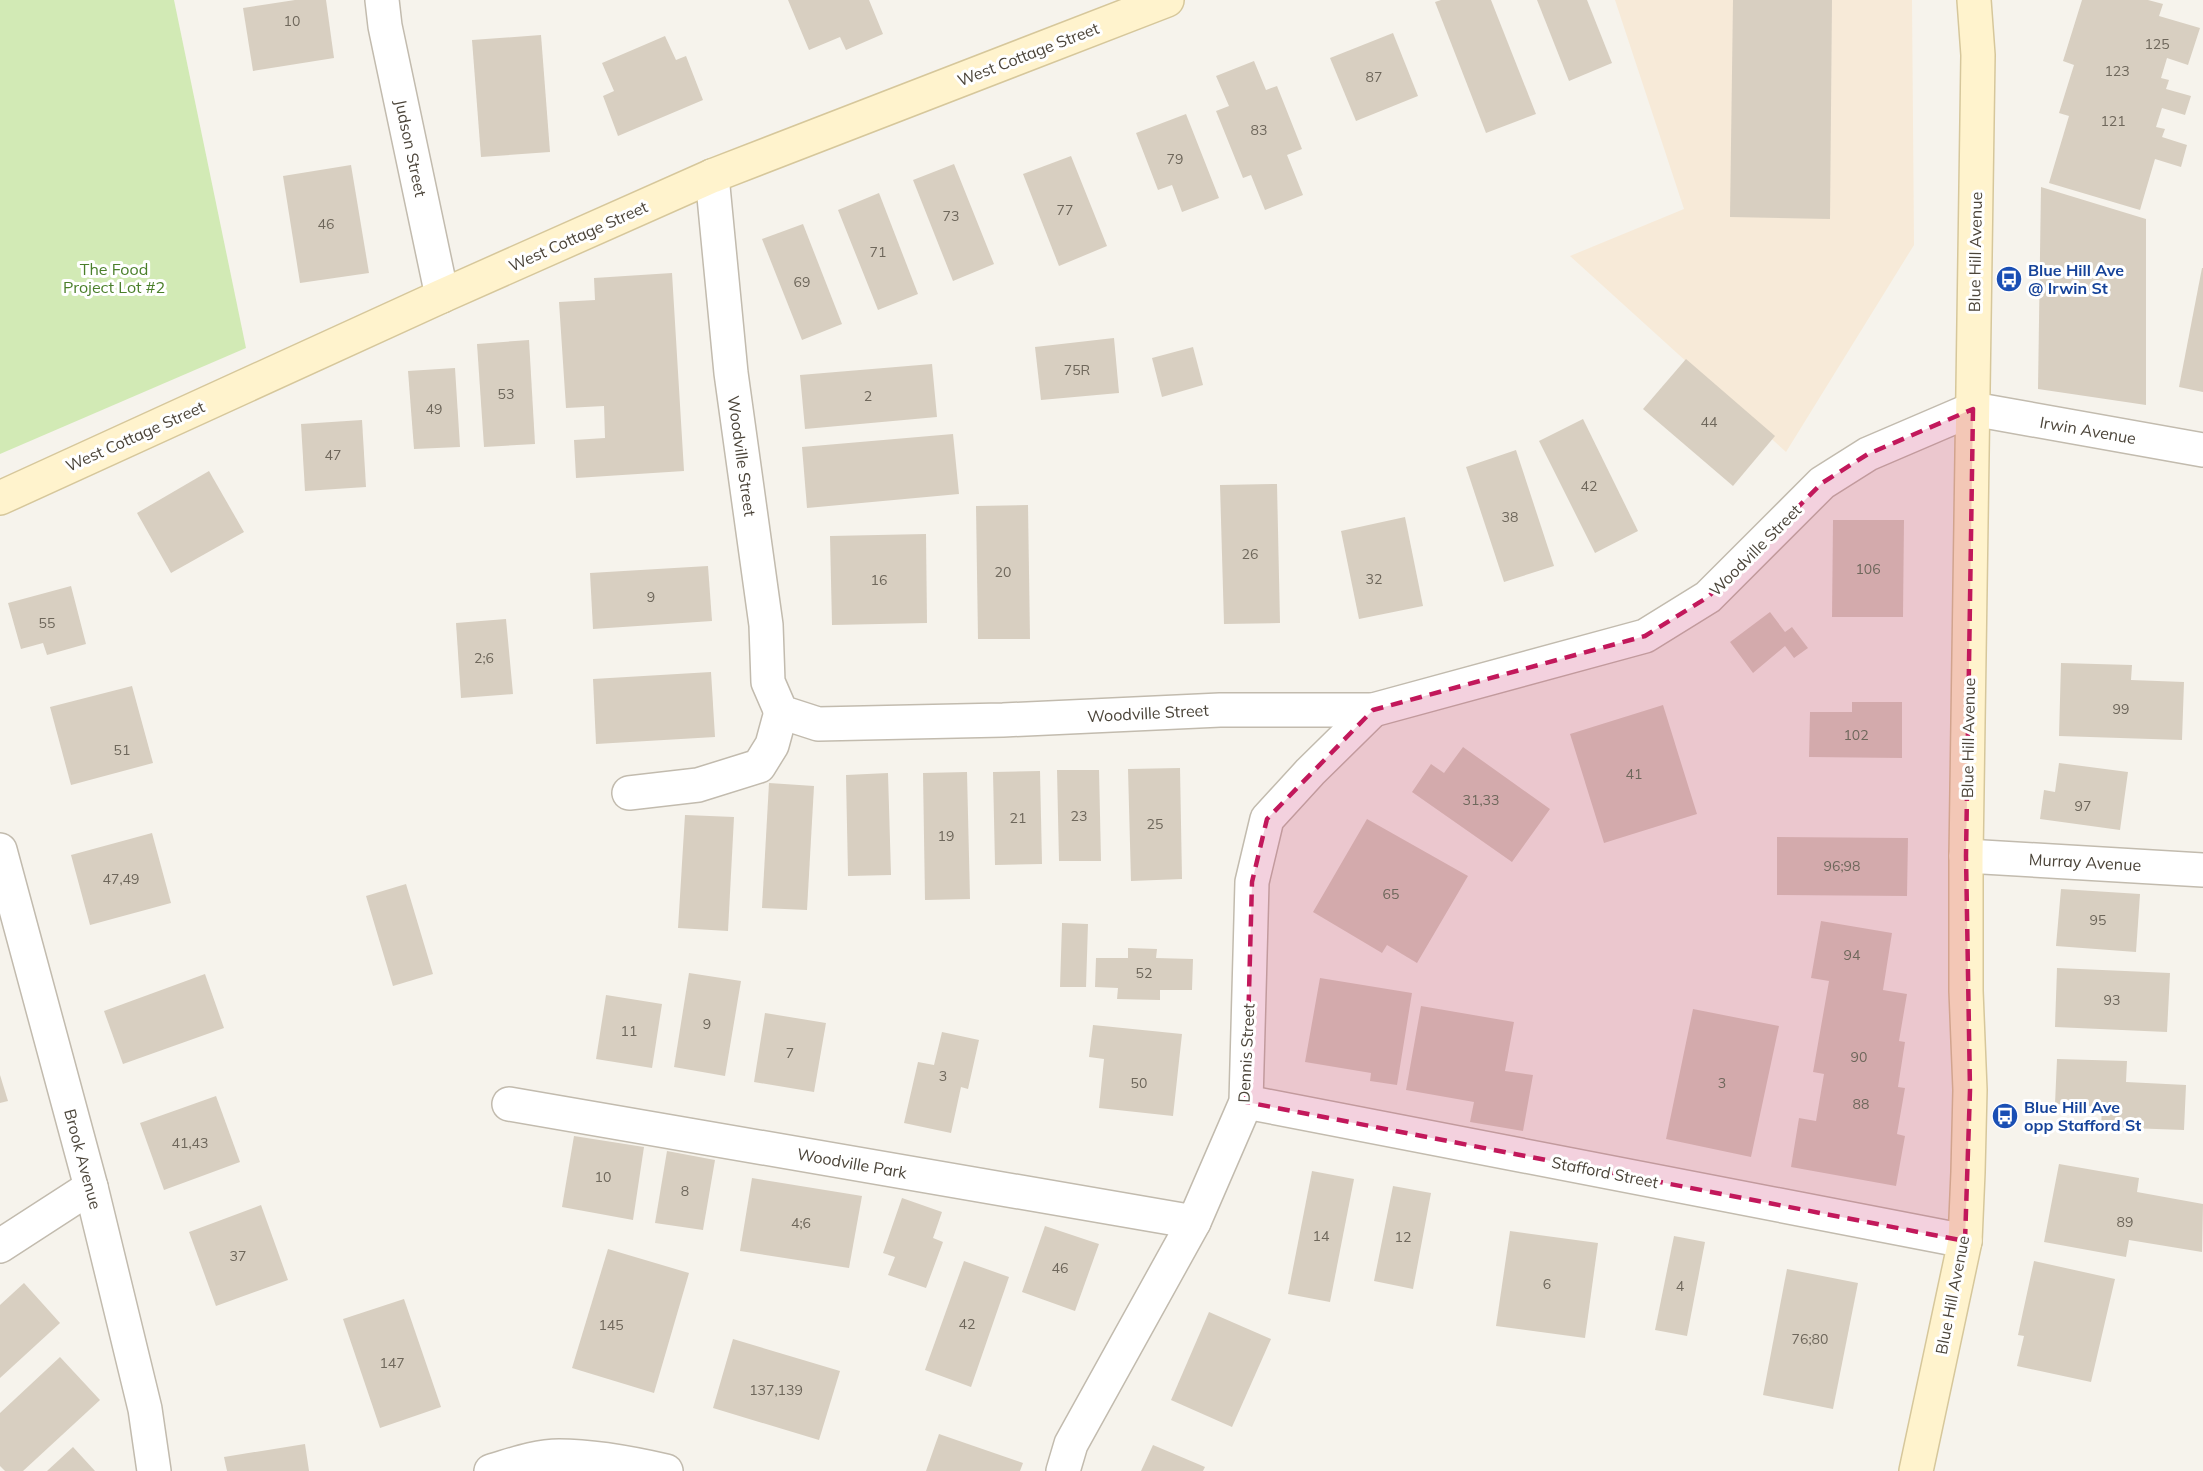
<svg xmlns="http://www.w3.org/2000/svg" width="2203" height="1471" viewBox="0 0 2203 1471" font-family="Mulish,sans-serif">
<rect width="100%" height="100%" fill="#f6f3ec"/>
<path fill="#f7ead8" d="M1615,0h297l2,245 -128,207 -216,-196 114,-47z"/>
<path fill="#d2eab5" d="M0,0h174l72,348 -246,106z"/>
<g fill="#d8cfc1">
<path d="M295,0h31l8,58 -81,13 -10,-63z"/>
<path d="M788,0h81l14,34 -37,16 -6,-13 -31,13z"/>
<path d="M1441,0h50l45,114 -50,19 -51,-131z"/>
<path d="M1537,0h50l25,63 -43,18z"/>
<path d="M1733,0h99l-2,219 -100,-2z"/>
<path d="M2082,0h66l15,4 -4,12 41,12 -12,37 -21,-7 -6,20 8,2 -3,9 25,7 -6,19 -23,-7 -6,19 9,2 -3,8 25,8 -6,22 -26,-8 -15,51 -91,-27 20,-67 -10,-3 15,-48 -11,-4z"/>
<path d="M1393,33l25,63 -62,25 -26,-63z"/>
<path d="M541,35l9,117 -69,5 -9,-117z"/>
<path d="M665,36l11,24 10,-4 17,44 -85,36 -15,-40 11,-5 -12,-28z"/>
<path d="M1254,61l12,29 11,-4 25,63 -15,6 16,40 -38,15 -14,-35 -8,3 -27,-67 13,-5 -13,-30z"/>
<path d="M1186,114l33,84 -37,14 -10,-27 -14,5 -22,-57z"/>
<path d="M1071,156l36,90 -48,20 -36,-92z"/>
<path d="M954,164l40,100 -41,17 -40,-101z"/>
<path d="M351,165l18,108 -69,10 -17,-107z"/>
<path d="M2041,187l105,32v186l-108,-16z"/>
<path d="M879,193l39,101 -40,16 -40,-100z"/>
<path d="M803,224l39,100 -40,16 -40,-101z"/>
<path d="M2202,268h1v124l-24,-5z"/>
<path d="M672,273l12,198 -108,7 -2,-38 31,-2 -1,-32 -38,2 -7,-106 36,-2 -1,-22z"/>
<path d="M1114,338l5,55 -78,7 -6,-53z"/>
<path d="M529,340l6,104 -51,3 -7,-103z"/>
<path d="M1193,347l10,38 -41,12 -10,-39z"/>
<path d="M1686,359l89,77 -42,50 -90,-77z"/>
<path d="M932,364l5,53 -132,12 -5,-54z"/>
<path d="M455,368l5,79 -46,2 -6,-78z"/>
<path d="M1583,419l55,112 -43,22 -56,-112z"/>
<path d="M362,420l4,67 -61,4 -4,-67z"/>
<path d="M953,434l6,60 -152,14 -5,-61z"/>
<path d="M1516,450l38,116 -50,16 -38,-115z"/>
<path d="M209,471l35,61 -73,41 -34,-60z"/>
<path d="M1277,484l3,139 -56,1 -4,-139z"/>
<path d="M1028,505l2,134h-52l-2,-133z"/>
<path d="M1405,517l18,89 -64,13 -18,-88z"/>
<path d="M1833,520h71l-1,97h-71z"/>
<path d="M926,534l1,89 -95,2 -2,-89z"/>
<path d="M708,566l4,55 -119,8 -3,-56z"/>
<path d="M71,586l15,58 -39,11 -4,-12 -22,6 -13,-46z"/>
<path d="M1770,612l15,20 7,-5 16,21 -14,10 -9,-12 -32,27 -23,-31z"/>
<path d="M506,619l7,75 -52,4 -5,-75z"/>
<path d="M2061,663l71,2 -1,15 53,2 -2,58 -123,-4z"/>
<path d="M711,672l4,65 -119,7 -3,-65z"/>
<path d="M132,686l21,77 -82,22 -21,-78z"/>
<path d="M1852,702h50v56l-93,-1 1,-45h42z"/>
<path d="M1663,705l34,109 -93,29 -34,-109z"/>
<path d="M1463,747l87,62 -38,53 -100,-70 19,-28 13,9z"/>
<path d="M2059,763l69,9 -8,58 -80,-11 4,-29 11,2z"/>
<path d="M1180,768l2,111 -51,2 -3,-112z"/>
<path d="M1057,770h42l2,91h-42z"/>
<path d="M1040,771l2,93 -47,1 -2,-93z"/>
<path d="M967,772l3,127 -45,1 -2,-127z"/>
<path d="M888,773l3,102 -43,1 -2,-101z"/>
<path d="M769,783l45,3 -7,124 -45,-2z"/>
<path d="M685,815l49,2 -6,114 -50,-3z"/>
<path d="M1367,819l101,57 -51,87 -30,-18 -5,8 -69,-41z"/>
<path d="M152,833l19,70 -81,22 -19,-70z"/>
<path d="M1777,837l131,1 -1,58 -130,-1z"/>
<path d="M406,884l27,90 -40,12 -27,-90z"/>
<path d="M2061,889l79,5 -4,58 -80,-6z"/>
<path d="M1821,921l71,12 -9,57 24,4 -8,47 6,1 -7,45 7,1 -8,46 8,2 -9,50 -105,-19 8,-49 17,3 8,-47 -11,-2 16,-91 -18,-3z"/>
<path d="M1062,923l26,1 -2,63h-26z"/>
<path d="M1128,948l29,1 -1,9 37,1 -1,31h-32v10l-43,-1 1,-11 -23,-1 1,-29h32z"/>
<path d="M2057,968l113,5 -3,59 -112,-5z"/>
<path d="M689,973l52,8 -16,95 -51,-9z"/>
<path d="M205,974l19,54 -101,36 -19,-53z"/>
<path d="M1320,978l92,15 -15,92 -27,-4 1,-8 -66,-11z"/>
<path d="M606,995l56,9 -10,64 -56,-9z"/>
<path d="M1421,1006l93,16 -9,49 28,4 -10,56 -53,-9 4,-20 -68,-12z"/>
<path d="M1693,1009l86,17 -28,131 -85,-18z"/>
<path d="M765,1013l61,10 -12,69 -60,-10z"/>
<path d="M1093,1025l89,9 -9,82 -74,-8 5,-49 -15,-2z"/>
<path d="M942,1032l37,8 -11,49 -7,-2 -10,46 -47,-10 14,-61 16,3z"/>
<path d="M2057,1059l70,2 -1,21 60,3 -2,45 -83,-3 1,-20 -47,-3z"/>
<path d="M0,1075l8,26 -8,2z"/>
<path d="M216,1096l24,66 -76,28 -24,-67z"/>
<path d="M574,1136l70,11 -11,73 -71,-13z"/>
<path d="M667,1151l48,9 -12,70 -48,-7z"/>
<path d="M2059,1164l80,14 -2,14 66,12 -1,48 -73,-12 -3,17 -82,-15z"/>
<path d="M1312,1171l42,8 -24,123 -42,-8z"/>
<path d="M752,1178l110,18 -13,72 -109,-17z"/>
<path d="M1393,1186l38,7 -18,96 -39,-8z"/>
<path d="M902,1198l40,14 -9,26 10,4 -17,46 -38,-13 7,-18 -12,-4z"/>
<path d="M261,1205l27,75 -72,26 -27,-74z"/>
<path d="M1045,1226l54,18 -24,67 -53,-19z"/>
<path d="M1510,1231l88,12 -13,95 -89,-12z"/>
<path d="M1674,1236l31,6 -18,94 -32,-6z"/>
<path d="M608,1249l81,24 -35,120 -82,-25z"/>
<path d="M964,1261l45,16 -38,110 -46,-17z"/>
<path d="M2034,1261l81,18 -24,103 -74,-16 7,-30 -6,-1z"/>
<path d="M1787,1269l71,14 -25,126 -70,-14z"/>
<path d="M24,1283l36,40 -60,55v-73z"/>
<path d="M404,1299l37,108 -61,21 -37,-109z"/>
<path d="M1209,1312l62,27 -39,88 -61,-27z"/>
<path d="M733,1339l107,32 -21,69 -106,-32z"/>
<path d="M60,1357l40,43 -77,71h-18l-5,-5v-53z"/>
<path d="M939,1434l84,29 -3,8h-94z"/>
<path d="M305,1444l4,27h-82l-3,-14z"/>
<path d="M1153,1445l52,22 -2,4h-62z"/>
<path d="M73,1447l22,24h-48z"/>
</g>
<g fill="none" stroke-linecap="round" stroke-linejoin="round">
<defs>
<g id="street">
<path d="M382,0l3,26 57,270"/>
<path d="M712,176l19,197 35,252 2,57 13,30 37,12 185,-4 217,-10h153l272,-74 63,-39 114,-114 46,-29 105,-45 230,41"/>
<path d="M629,793l69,-8 61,-19 13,-21 9,-33"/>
<path d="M0,850l91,337 54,222 9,62"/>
<path d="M1966,856l237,14"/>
<path d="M1246,1102l719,139"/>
<path d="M509,1104l685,118"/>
<path d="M0,1246l91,-59"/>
<path d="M491,1471c21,-6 45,-15 68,-15 36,0 72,7 107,15"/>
<path d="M1063,1471l8,-27 123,-222 52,-120 6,-220 15,-63 43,-47 63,-62"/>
</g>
<g id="secondary">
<path d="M0,498l442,-202 270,-120 455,-176"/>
<path d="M1916,1471l49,-230 3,-69 2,-82 -4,-99v-135l12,-801 -4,-55"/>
</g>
</defs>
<use href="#street" stroke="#c2bbae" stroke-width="36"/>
<use href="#secondary" stroke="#d6c79b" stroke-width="36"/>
<use href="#street" stroke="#fff" stroke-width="33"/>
<use href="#secondary" stroke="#fff3cd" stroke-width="33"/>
</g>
<path fill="#c2185b" fill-opacity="0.2" stroke="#c2185b" stroke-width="4.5" stroke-dasharray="12 8" stroke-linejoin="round" d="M1973,409l-7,447 4,234 -5,151 -719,-139 6,-220 15,-63 106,-109 272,-74 63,-39 114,-114 46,-29z"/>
<defs>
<symbol id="bus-disc" viewBox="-11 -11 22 22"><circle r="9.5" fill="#1a4fb4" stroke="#fff"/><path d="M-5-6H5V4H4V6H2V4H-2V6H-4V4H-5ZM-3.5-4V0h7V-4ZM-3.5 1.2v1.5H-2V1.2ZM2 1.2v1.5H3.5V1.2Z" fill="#fff"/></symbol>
</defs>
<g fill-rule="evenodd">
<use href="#bus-disc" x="1994" y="264" width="30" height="30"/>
<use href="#bus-disc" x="1990" y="1101" width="30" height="30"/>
</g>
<g text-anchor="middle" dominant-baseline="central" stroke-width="6" stroke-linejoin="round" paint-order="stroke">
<g font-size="14" fill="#6e675b">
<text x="292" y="21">10</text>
<text x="2157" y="44">125</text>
<text x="2117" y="71">123</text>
<text x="1374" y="77">87</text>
<text x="2113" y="121">121</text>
<text x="1259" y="130">83</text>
<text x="1175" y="159">79</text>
<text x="1065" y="210">77</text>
<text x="951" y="216">73</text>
<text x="326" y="224">46</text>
<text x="878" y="252">71</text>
<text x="802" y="282">69</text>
<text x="1077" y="370">75R</text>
<text x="506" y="394">53</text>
<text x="868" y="396">2</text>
<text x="434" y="409">49</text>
<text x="1709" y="422">44</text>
<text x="333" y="455">47</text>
<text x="1589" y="486">42</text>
<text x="1510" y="517">38</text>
<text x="1250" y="554">26</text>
<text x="1868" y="569">106</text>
<text x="1003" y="572">20</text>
<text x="1374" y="579">32</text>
<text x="879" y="580">16</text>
<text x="651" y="597">9</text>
<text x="47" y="623">55</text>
<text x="484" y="658">2;6</text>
<text x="2121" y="709">99</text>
<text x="1856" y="735">102</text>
<text x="122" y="750">51</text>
<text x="1634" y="774">41</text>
<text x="1481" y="800">31,33</text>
<text x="2083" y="806">97</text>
<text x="1079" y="816">23</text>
<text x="1018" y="818">21</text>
<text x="1155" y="824">25</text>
<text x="946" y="836">19</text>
<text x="1842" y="866">96;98</text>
<text x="121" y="879">47,49</text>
<text x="1391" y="894">65</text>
<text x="2098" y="920">95</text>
<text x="1852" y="955">94</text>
<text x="1144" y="973">52</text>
<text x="2112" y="1000">93</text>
<text x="707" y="1024">9</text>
<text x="629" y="1031">11</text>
<text x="790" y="1053">7</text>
<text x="1859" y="1057">90</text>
<text x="943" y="1076">3</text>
<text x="1139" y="1083">50</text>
<text x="1722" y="1083">3</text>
<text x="1861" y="1104">88</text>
<text x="190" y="1143">41,43</text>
<text x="603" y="1177">10</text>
<text x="685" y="1191">8</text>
<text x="2125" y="1222">89</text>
<text x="801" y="1223">4;6</text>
<text x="1321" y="1236">14</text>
<text x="1403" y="1237">12</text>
<text x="238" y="1256">37</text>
<text x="1060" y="1268">46</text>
<text x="1547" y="1284">6</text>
<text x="1680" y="1286">4</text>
<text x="967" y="1324">42</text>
<text x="611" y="1325">145</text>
<text x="1810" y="1339">76;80</text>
<text x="392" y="1363">147</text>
<text x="776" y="1390">137,139</text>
</g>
<g font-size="16" fill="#4b4439" stroke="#fff">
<text transform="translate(1028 54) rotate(-21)">West Cottage Street</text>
<text transform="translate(411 148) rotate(78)">Judson Street</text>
<text transform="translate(578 236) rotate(-24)">West Cottage Street</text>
<text transform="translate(1975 252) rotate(-89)">Blue Hill Avenue</text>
<text transform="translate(2088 430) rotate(10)">Irwin Avenue</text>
<text transform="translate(135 436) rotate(-24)">West Cottage Street</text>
<text transform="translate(742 456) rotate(82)">Woodville Street</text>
<text transform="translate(1755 550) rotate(-45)">Woodville Street</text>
<text transform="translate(1148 713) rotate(-3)">Woodville Street</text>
<text transform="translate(1968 738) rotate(-89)">Blue Hill Avenue</text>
<text transform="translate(2085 862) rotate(3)">Murray Avenue</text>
<text transform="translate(1246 1053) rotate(-87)">Dennis Street</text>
<text transform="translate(83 1159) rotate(75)">Brook Avenue</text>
<text transform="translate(852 1163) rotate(10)">Woodville Park</text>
<text transform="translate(1605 1172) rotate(11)">Stafford Street</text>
<text transform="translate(1952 1295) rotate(-79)">Blue Hill Avenue</text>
</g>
<g font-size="16" fill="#4a7f2a" stroke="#fff">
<text x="114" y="269">The Food<tspan x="114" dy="18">Project Lot #2</tspan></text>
</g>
<g font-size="16" font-weight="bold" fill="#164399" stroke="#fff" text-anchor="start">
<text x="2028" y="270">Blue Hill Ave<tspan x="2028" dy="18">@ Irwin St</tspan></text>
<text x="2024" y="1107">Blue Hill Ave<tspan x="2024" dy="18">opp Stafford St</tspan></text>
</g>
</g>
</svg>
